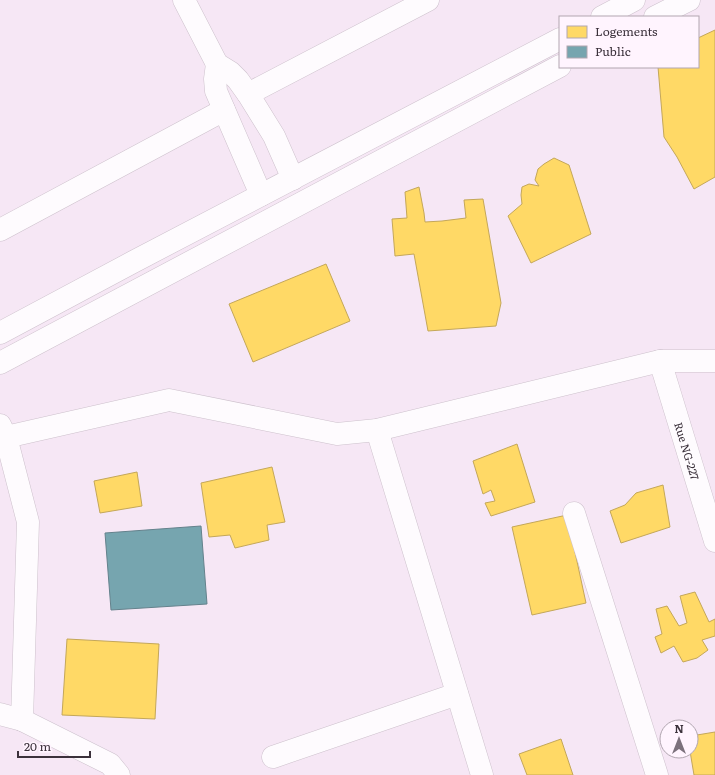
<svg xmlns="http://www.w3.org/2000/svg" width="715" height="775" viewBox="0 0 715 775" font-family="Literata,serif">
<rect width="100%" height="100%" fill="#f6e7f5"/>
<g fill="#ffd966" stroke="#c4a759">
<path d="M715,30v147l-21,12 -17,-32 -13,-20 -6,-70h40v-29z"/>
<path d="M554,158l15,7 22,69 -60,29 -23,-47 14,-12 -1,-9 1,-8 7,-3 10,2 -4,-6 3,-11 6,-5z"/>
<path d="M419,187l5,26 1,9 17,-1 24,-3 -2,-18 19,-1 18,104 -5,23 -68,5 -14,-77 -19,2 -3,-37 15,-1 -2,-26z"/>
<path d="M326,264l24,57 -97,41 -24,-58z"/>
<path d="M517,444l18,58 -44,14 -6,-13 10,-2 -4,-11 -8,4 -10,-33z"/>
<path d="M272,467l13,55 -18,3 2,15 -34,8 -5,-13 -21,2 -8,-54z"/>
<path d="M137,472l5,34 -42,7 -6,-32z"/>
<path d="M663,485l7,42 -49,16 -11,-32 15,-6 11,-12z"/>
<path d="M567,515l19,88 -54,12 -20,-88z"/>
<path d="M695,592l14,30 6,-3v17l-13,4 6,10 -11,8 -14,4 -9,-16 -13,7 -6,-16 7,-3 -6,-25 11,-3 12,20 8,-3 -7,-27z"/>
<path d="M67,639l92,5 -4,75 -93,-4z"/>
<path d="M715,732v43h-21l-4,-24h1v-15z"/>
<path d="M561,739l12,36h-46l-8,-21z"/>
</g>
<path fill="#76a5af" stroke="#64828c" d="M201,526l6,78 -96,6 -6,-77z"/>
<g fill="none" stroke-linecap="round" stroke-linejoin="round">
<defs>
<g id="minor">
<path d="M184,0l33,64 13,8 8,8 10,14 26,42 19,43"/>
<path d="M217,64l-2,15 1,12 45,104"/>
<path d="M248,94l180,-94"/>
<path d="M0,230l224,-120"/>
<path id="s1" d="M660,361l55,180"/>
<path d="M0,425l6,12 22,85 -6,198"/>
<path d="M377,430l105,345"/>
<path d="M6,437l163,-37 168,34 40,-4 283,-69h55"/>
<path d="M574,513l83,262"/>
<path d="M0,714l22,6 88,44 9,11"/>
<path d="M273,757l184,-63"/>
</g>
<g id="highway">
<path d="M602,17l32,-17"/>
<path d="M655,17l34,-17"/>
<path d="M0,333l133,-71 427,-223"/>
<path d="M0,363l560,-297"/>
</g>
</defs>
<use href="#minor" stroke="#cdc1cc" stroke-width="23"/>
<use href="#highway" stroke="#cdc1cc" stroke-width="23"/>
<use href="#minor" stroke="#fefbfe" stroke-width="22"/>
<use href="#highway" stroke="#fefbfe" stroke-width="22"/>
</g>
<g text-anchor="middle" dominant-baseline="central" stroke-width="4" stroke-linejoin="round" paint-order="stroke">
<g font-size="11" fill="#3b313b" stroke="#fff4fe">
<text stroke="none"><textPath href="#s1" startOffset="94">Rue NG-227</textPath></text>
</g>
</g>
<rect x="559" y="16" width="140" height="52" fill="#fff4fe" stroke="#b1a6b0"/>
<rect x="567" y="26" width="20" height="12" fill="#ffd966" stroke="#b1a6b0"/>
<text x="595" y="36" font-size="12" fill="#3b313b">Logements</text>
<rect x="567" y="46" width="20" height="12" fill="#76a5af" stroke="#b1a6b0"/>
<text x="595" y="56" font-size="12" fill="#3b313b">Public</text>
<g transform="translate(679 739)"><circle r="19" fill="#fff4fe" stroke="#b1a6b0"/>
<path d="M0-3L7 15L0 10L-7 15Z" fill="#7c717c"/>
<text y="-6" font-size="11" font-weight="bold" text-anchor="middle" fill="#3b313b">N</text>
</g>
<path d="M18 751v6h72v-6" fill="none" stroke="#3b313b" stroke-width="2"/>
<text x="24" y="751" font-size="12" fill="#3b313b" stroke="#fff4fe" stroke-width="3" paint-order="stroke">20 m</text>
</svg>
